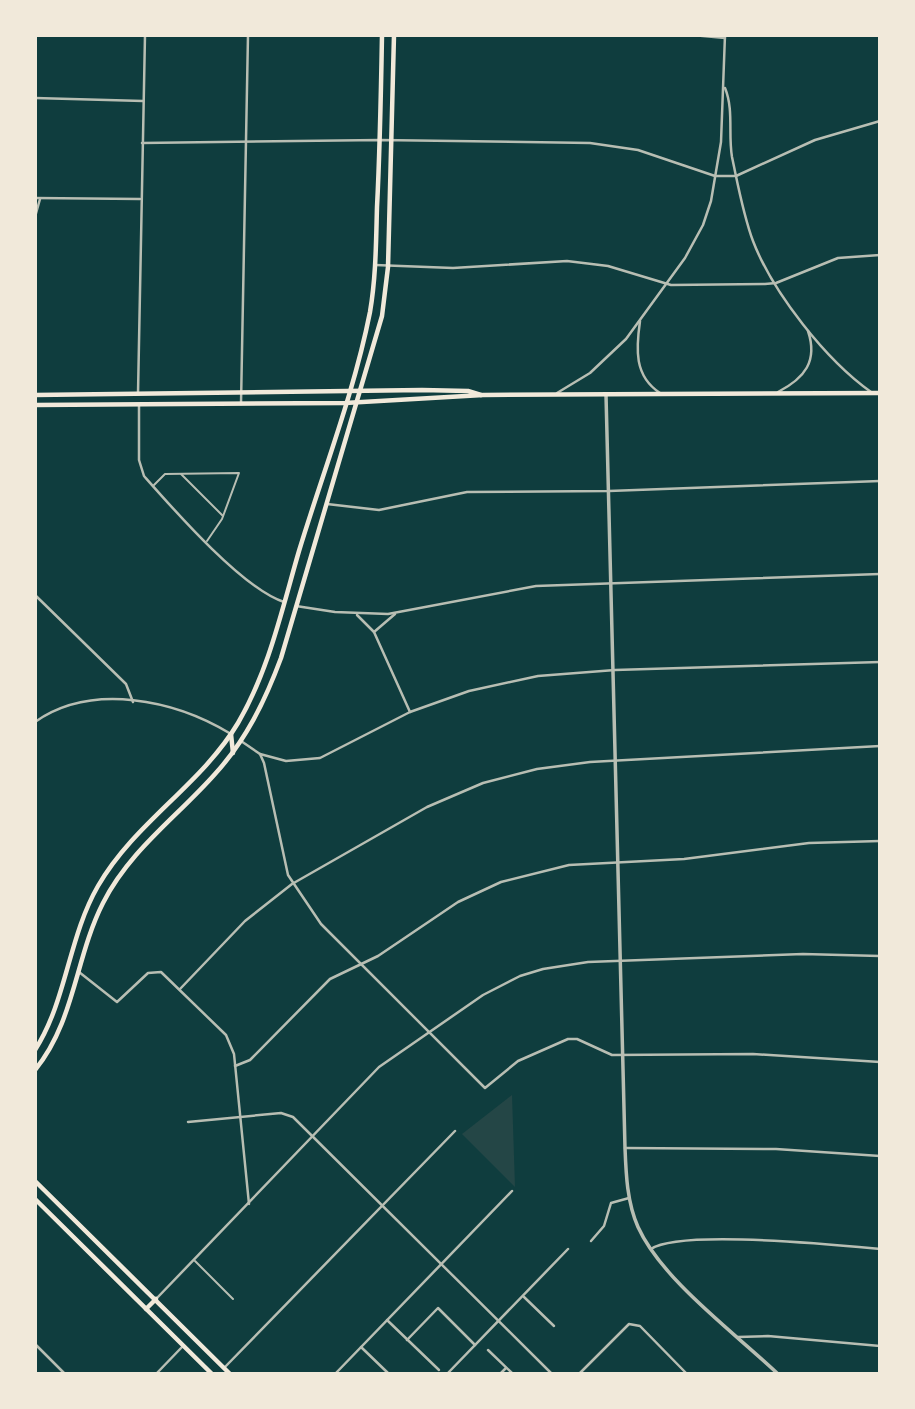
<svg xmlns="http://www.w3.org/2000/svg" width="915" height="1409" viewBox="0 0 915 1409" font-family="'DejaVu Sans',sans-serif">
<rect width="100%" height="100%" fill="#0f3d3e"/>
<path fill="#244646" d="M512,1095l3,92 -53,-53z"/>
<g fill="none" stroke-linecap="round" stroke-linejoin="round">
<g stroke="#b8beb3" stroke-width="2">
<path d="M181,474l42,42"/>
<path d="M154,485l11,-11 74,-1 -17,46 -15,22"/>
<path d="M195,1261l38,38"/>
</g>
<g stroke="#b8beb3" stroke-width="2.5">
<path d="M692,35l33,3"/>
<path d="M725,88c9,22 3,46 7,69 6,28 11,57 21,84 20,52 73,119 118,151"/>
<path d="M35,98l108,3"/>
<path d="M142,143l238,-3 210,3 48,7 77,26h21l79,-36 65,-19"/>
<path d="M35,198l105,1"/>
<path d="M375,265l78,3 114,-7 41,5 63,19 94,-1 11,-1 62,-25 42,-3"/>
<path d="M35,286v-69l5,-18"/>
<path d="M640,321c-4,28 -6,55 20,72"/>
<path d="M778,392c27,-14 40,-31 30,-61"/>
<path d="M557,393l33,-20 36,-34 59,-81 18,-33 8,-24 10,-59 4,-107"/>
<path d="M138,394l7,-359"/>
<path d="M139,404v56l5,16c30,34 99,113 140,126"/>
<path d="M241,404l7,-369"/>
<path d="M327,504l52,6 88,-18 142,-1 271,-10"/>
<path d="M35,595l91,89 7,18"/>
<path d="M296,606l39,6 53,2 148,-28 344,-12"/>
<path d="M357,615l17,17 36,80"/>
<path d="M374,632l21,-18"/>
<path d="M35,722c57,-40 140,-22 196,12"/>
<path d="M241,741l19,13 4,9 24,112 33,49 164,164 33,-27 50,-22h9l35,16 141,-1 127,8"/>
<path d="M260,754l26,7 34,-3 90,-46 59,-21 69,-15 77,-6 265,-8"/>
<path d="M79,972l38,30 31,-29 13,-1 65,63 8,19 15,150"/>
<path d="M180,989l65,-68 47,-37 135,-77 56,-24 54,-14 53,-7 290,-16"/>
<path d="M235,1066l15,-6 80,-81 48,-23 80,-54 43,-20 68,-17 115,-6 125,-16 71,-2"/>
<path d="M188,1122l93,-9 12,4 259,257"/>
<path d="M625,1148l151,1 104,7"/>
<path d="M591,1241l13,-15 7,-23 18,-5"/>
<path d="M651,1249c29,-20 187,-4 229,0"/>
<path d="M524,1297l30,29"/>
<path d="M157,1298l222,-231 104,-72 37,-19 23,-7 45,-7 215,-8 77,2"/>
<path d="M387,1320l52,50"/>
<path d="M738,1337l30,-1 112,10"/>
<path d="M407,1340l31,-32 37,37"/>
<path d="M35,1344l30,30"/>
<path d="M361,1347l28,27"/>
<path d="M488,1350l25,24"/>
<path d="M224,1368l231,-237"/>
<path d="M156,1374l27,-28"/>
<path d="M335,1374l177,-183"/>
<path d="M447,1374l121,-125"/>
<path d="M500,1374l6,-6"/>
<path d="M579,1374l50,-50 11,2 47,48"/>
</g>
<path stroke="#b8beb3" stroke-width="3.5" d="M606,395l19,753c1,26 2,54 13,79 24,53 97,106 140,147"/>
<g stroke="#f1e9da" stroke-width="4.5">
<path d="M35,395l387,-5 46,1 13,4"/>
<path d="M35,405l310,-2 138,-8 397,-2"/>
<path d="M231,734l2,19"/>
<path d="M35,1050c32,-50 33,-112 63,-164 37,-64 103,-101 140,-163 31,-53 44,-114 61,-172 24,-79 55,-158 71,-239 6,-35 6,-70 7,-105 3,-58 4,-115 5,-172"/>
<path d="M35,1070c40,-49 40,-112 68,-167 27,-53 74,-86 112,-129 31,-34 50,-73 66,-116l101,-342 6,-49 6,-232"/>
<path d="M35,1181l195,193"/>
<path d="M35,1199l177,175"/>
<path d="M146,1309l10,-10"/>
</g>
</g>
<rect width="915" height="1409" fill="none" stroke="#f1e9da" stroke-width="74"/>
</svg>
